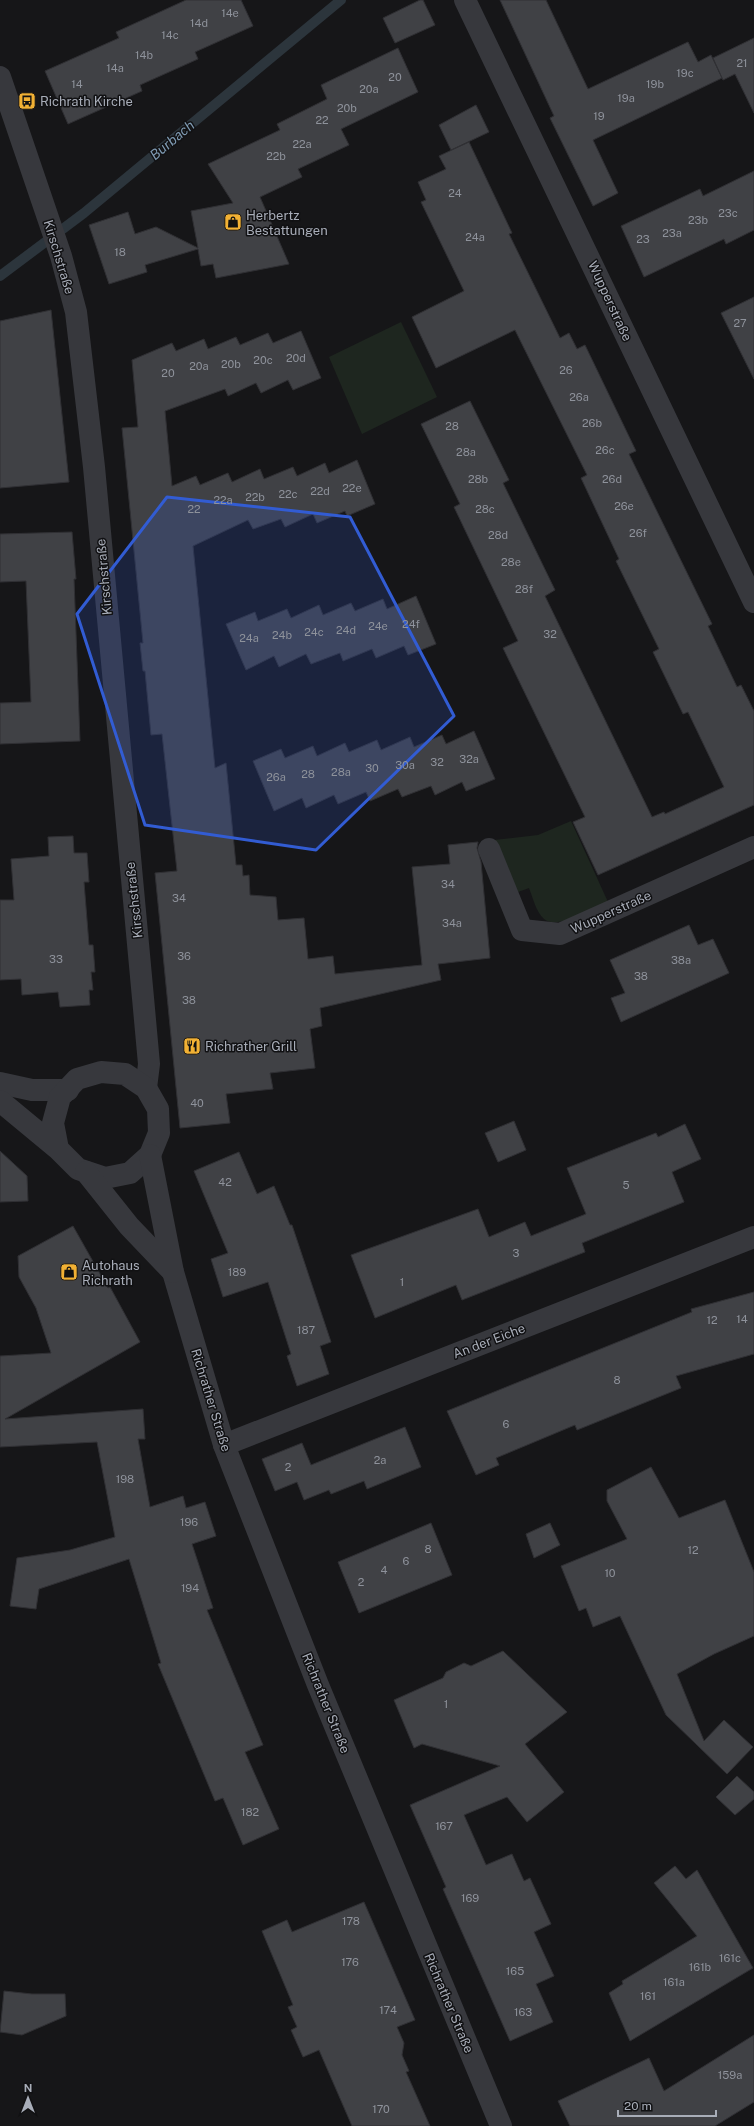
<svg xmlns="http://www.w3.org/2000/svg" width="754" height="2126" viewBox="0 0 754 2126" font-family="'Public Sans',sans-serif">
<rect width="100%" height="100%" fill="#161618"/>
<g fill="#1e261f">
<path d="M401,322l36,75 -75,37 -33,-77z"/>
<path d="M571,821l37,81c-15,7 -50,28 -64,17 -8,-7 -11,-21 -15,-31l-11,4 -24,-52 44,-5z"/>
</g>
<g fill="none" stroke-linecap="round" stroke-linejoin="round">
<path stroke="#2c353c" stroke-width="10" d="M0,276l84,-63 257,-213"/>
</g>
<g fill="#404145" stroke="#303034">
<path d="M186,0h55l12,26 -58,26 3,7 -58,26 2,6 -74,33 -23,-53 74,-33 -3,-6z"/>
<path d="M420,0h3l12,25 -40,18 -12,-25z"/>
<path d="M500,0h46l42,89 100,-47 10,20 13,-7 11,23 -129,62 25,53 -25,13 -43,-88 4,-2z"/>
<path d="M754,38v75l-19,-39 -12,6 -10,-22z"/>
<path d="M398,48l20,44 -77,37 8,16 -51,24 4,8 -42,20 29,67 -73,14 -3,-14 -12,2 -3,-17 -53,16 2,7 -38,12 -20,-59 39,-13 7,22 21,-7 42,21 -7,-37 42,-8 -25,-39 72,-34 -3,-6 50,-25 -6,-14z"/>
<path d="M476,105l13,27 -38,18 -12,-25z"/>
<path d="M469,142l43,91 -3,1 51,104 9,-5 8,16 8,-4 51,106 -7,3 83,170 -4,2 29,61 4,-2 13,26v94l-156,70 -25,-53 12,-5 -82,-169 15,-7 -64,-134 6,-3 -39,-80 49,-23 39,79 -6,3 52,107 -10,6 107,221 12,-5 1,2 59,-27 -36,-75 -5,2 -30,-62 6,-3 -43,-88 3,-2 -38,-81 6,-3 -72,-145 -79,38 -24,-51 52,-26 -43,-89 5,-2 -8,-18 28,-13 -7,-13z"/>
<path d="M754,171v59l-28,14 -2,-5 -80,38 -23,-51 79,-37 3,7z"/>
<path d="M754,297v82l-33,-66z"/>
<path d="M51,310l18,172 -69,6v-167z"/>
<path d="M301,331l20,47 -28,12 -5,-10 -27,13 -5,-10 -28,13 -3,-7 -60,22 7,75 24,-10 4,9 28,-12 4,9 28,-13 4,10 29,-12 4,9 28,-13 4,10 28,-13 18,44 -28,12 -2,-5 -28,12 -4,-9 -28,13 -4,-8 -28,10 -5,-9 -55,26 22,222 11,-5 10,102h6l1,11 6,-1 1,20 26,2 2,23 26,-2 4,41 25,-3 2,18 87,-9 -10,-98 38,-3 -2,-19 30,-3 -1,6 4,14 9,96 -52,6 3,16 -121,28 2,18 -12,3 5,39 -45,5 3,16 -47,5 4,29 -50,5 -25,-255 22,-2 -15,-137 -11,1 -6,-64h-2l-3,-28h3l-21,-215 16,-1 -6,-67 40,-17 4,8 28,-12 4,10 28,-12 4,8 28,-12 5,10z"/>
<path d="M72,532l4,47h-2l6,162 -80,3v-41l31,-1 -5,-121 -26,1v-48z"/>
<path d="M416,596l20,48 -28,11 -4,-9 -28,12 -4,-9 -29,12 -3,-8 -29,11 -5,-10 -27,13 -5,-11 -28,14 -20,-46 29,-12 3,9 29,-12 4,9 28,-13 4,10 28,-12 4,8 28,-12 4,10z"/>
<path d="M474,731l21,48 -29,12 -4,-9 -27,13 -4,-9 -29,11 -4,-8 -28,12 -4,-9 -28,12 -4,-9 -28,13 -4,-10 -28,13 -21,-50 28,-12 4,9 28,-12 4,10 28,-13 4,9 28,-12 4,10 29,-13 4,10 28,-12 4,9z"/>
<path d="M73,836l1,17h13l2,29h-5l5,63h4l2,27h-4l2,18h-4l1,15 -30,2 -2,-15 -36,3 -1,-16 -21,1v-80h14l-3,-41 38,-3 -1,-19z"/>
<path d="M689,925l9,20 15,-6 16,34 -108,49 -10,-24 14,-5 -15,-33z"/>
<path d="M514,1121l12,29 -28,12 -13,-29z"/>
<path d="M685,1124l16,35 -29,13 12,30 -102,41 3,9 -123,48 -6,-15 -81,33 -24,-63 127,-46 11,28 36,-15 6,14 55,-22 -19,-46 89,-35 2,4z"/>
<path d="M0,1151l27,25 1,25 -28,1z"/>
<path d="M239,1152l18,42 17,-8 16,39h2l39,117 -11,4 9,28 -32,12 -10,-30 4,-2 -23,-72 -45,15 -12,-38 17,-6 -34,-82z"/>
<path d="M73,1226l35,62 2,-1 30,55 -135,77 138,-10 2,30h-7l12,68 33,-11 3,12 19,-6 11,34 -24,8 21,64 -6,2 56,135 -18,7 34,77 -36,16 -20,-47 -8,3 -57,-137 3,-1 -32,-104 -90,30 -3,20 -26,-3 7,-48 53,-8 45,-13 -18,-95 -97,5v-91l51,-3 -15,-45 -17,-31 -1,-21z"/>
<path d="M754,1292v62l-78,22 5,12 -104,42 -2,-5 -79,33 3,7 -23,10 -29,-64 245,-99 -1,-3z"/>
<path d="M405,1427l16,40 -54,22 -3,-8 -33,13 -2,-4 -25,10 -7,-18 -22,9 -13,-32 40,-16 9,22z"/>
<path d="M651,1467l28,51 46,-18 29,72v64l-40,18 -37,20 27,67 20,-21 29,27 -26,27 -61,-59 -46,-99 -27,11 -7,-19 -7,3 -18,-45 66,-27 -20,-38v-11z"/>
<path d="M431,1523l21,52 -93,38 -21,-51z"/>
<path d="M550,1523l10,22 -26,13 -8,-24z"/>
<path d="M503,1651l64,61 -42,32 39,48 -37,30 -20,-25 -43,18 22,50 26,-11 12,27 6,-3 21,46 -17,8 20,44 -18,8 17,38 -43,19 -67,-152 3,-2 -36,-82 90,-39 -78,-22 -8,4 -20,-48 49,-22 3,-6 18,-9 7,3z"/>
<path d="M737,1776l17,16v7l-19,16 -19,-18z"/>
<path d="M675,1866l11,13 11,-9 56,98 -123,73 -21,-48 14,-9 -1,-3 75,-45 -43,-53z"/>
<path d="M364,1902l51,118 -18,7 7,16 -2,12 7,16 -3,1 24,54h-78l-33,-76 -16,7 -12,-27 6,-3 -9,-20 5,-2 -31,-74 25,-11 5,12z"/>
<path d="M4,1991l28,3h33l1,22 -44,19 -22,-3z"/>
<path d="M754,2035v67l-39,24h-145l-12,-25 91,-43 15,33z"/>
</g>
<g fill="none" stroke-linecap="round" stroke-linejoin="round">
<g stroke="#37383d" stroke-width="22">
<path d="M465,0l289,602"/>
<path d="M0,77l61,179 15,56 18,155 49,531 6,66 -3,24"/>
<path d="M489,849l33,81 38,4 194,-87"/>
<path d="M0,1083l32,7h36"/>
<path d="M0,1101l58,48 20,20 27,9 25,-5 20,-18 9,-22 -1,-24 -12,-21 -21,-14 -24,-2 -24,7 -17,18 -7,26 5,26"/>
<path d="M150,1155l23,117 51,173 94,240 183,441"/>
<path d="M86,1172l43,54 44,46"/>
<path d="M224,1445l530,-208"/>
</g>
</g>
<path fill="#325cd3" fill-opacity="0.2" stroke="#325cd3" stroke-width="3" stroke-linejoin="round" d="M167,497l183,20 104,199 -138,134 -171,-25 -68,-211z"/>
<defs>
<symbol id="bus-square" viewBox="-11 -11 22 22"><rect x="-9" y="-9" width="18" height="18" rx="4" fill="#f2b134" stroke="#111113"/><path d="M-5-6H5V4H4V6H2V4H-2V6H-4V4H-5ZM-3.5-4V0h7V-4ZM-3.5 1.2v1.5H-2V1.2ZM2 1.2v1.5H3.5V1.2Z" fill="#111"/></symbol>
<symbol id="shop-square" viewBox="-11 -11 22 22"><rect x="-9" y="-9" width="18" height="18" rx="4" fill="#f2b134" stroke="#111113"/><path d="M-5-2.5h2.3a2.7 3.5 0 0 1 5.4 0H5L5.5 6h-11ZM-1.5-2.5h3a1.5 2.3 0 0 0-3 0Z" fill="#111"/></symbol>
<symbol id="restaurant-square" viewBox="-11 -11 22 22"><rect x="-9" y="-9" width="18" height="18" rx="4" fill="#f2b134" stroke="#111113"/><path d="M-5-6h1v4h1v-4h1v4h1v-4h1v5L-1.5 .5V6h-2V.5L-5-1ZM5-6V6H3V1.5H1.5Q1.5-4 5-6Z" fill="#111"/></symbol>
</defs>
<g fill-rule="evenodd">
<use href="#bus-square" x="17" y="91" width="20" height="20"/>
<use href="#shop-square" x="223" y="212" width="20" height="20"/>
<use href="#restaurant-square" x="182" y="1036" width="20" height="20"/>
<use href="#shop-square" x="59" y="1262" width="20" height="20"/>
</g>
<g text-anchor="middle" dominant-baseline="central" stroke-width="3" stroke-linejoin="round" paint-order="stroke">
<g font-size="11" fill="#8e929b">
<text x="230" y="13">14e</text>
<text x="199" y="23">14d</text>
<text x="170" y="35">14c</text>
<text x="144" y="55">14b</text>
<text x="742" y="63">21</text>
<text x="115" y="68">14a</text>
<text x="685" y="73">19c</text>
<text x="395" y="77">20</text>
<text x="77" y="84">14</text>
<text x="655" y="84">19b</text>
<text x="369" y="89">20a</text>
<text x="626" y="98">19a</text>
<text x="347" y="108">20b</text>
<text x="599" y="116">19</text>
<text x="322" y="120">22</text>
<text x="302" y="144">22a</text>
<text x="276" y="156">22b</text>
<text x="455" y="193">24</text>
<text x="728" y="213">23c</text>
<text x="698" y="220">23b</text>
<text x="672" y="233">23a</text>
<text x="475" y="237">24a</text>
<text x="643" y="239">23</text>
<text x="120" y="252">18</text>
<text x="740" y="323">27</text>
<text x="296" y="358">20d</text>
<text x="263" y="360">20c</text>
<text x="231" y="364">20b</text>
<text x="199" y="366">20a</text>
<text x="566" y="370">26</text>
<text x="168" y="373">20</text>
<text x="579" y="397">26a</text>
<text x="592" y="423">26b</text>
<text x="452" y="426">28</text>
<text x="605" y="450">26c</text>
<text x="466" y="452">28a</text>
<text x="478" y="479">28b</text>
<text x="612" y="479">26d</text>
<text x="352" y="488">22e</text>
<text x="320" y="491">22d</text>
<text x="288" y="494">22c</text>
<text x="255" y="497">22b</text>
<text x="223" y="500">22a</text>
<text x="624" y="506">26e</text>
<text x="194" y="509">22</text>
<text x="485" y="509">28c</text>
<text x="638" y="533">26f</text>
<text x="498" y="535">28d</text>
<text x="511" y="562">28e</text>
<text x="524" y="589">28f</text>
<text x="411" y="624">24f</text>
<text x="378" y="626">24e</text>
<text x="346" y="630">24d</text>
<text x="314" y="632">24c</text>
<text x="550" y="634">32</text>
<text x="282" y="635">24b</text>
<text x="249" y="638">24a</text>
<text x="469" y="759">32a</text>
<text x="437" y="762">32</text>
<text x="405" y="765">30a</text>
<text x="372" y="768">30</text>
<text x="341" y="772">28a</text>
<text x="308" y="774">28</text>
<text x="276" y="777">26a</text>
<text x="448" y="884">34</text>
<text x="179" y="898">34</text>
<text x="452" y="923">34a</text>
<text x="184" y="956">36</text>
<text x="56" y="959">33</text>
<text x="681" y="960">38a</text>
<text x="641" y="976">38</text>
<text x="189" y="1000">38</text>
<text x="197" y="1103">40</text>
<text x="225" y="1182">42</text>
<text x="626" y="1185">5</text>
<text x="516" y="1253">3</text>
<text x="237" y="1272">189</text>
<text x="402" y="1282">1</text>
<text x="742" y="1319">14</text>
<text x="712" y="1320">12</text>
<text x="306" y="1330">187</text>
<text x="617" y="1380">8</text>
<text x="506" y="1424">6</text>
<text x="380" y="1460">2a</text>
<text x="288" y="1467">2</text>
<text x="125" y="1479">198</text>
<text x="189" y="1522">196</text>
<text x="428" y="1549">8</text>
<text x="693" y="1550">12</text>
<text x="406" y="1561">6</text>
<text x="384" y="1570">4</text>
<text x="610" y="1573">10</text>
<text x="361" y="1582">2</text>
<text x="190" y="1588">194</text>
<text x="446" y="1704">1</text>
<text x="250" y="1812">182</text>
<text x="444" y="1826">167</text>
<text x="470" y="1898">169</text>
<text x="351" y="1921">178</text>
<text x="730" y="1958">161c</text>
<text x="350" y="1962">176</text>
<text x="700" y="1967">161b</text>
<text x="515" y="1971">165</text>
<text x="674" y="1982">161a</text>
<text x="648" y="1996">161</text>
<text x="388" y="2010">174</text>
<text x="523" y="2012">163</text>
<text x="730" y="2075">159a</text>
<text x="381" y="2109">170</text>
</g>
<g font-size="13" fill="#a8adb8" stroke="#111113" text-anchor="start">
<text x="40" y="101">Richrath Kirche</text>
<text x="246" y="215">Herbertz<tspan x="246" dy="15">Bestattungen</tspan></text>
<text x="205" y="1046">Richrather Grill</text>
<text x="82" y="1265">Autohaus<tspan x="82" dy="15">Richrath</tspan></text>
</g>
<g font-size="13" fill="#a8adb8" stroke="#111113">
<text transform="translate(59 257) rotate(73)">Kirschstraße</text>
<text transform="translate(610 301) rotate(65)">Wupperstraße</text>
<text transform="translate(104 577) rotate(-95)">Kirschstraße</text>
<text transform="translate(134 900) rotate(-96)">Kirschstraße</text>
<text transform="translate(611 912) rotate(-24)">Wupperstraße</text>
<text transform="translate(489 1341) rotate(-21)">An der Eiche</text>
<text transform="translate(211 1400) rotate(73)">Richrather Straße</text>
<text transform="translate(326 1703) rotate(68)">Richrather Straße</text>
<text transform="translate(449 2003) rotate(67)">Richrather Straße</text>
</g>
<g font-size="14" font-style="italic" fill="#7f9bb3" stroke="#111113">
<text transform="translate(172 140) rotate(-40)">Burbach</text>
</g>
</g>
<g transform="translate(28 2098)" stroke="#111113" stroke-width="3" paint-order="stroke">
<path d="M0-3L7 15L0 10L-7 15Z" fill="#a8adb8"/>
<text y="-6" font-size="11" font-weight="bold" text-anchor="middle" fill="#a8adb8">N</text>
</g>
<path d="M618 2110v6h98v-6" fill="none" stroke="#a8adb8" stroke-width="2"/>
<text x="624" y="2110" font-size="12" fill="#a8adb8" stroke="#111113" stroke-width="3" paint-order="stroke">20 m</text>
</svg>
